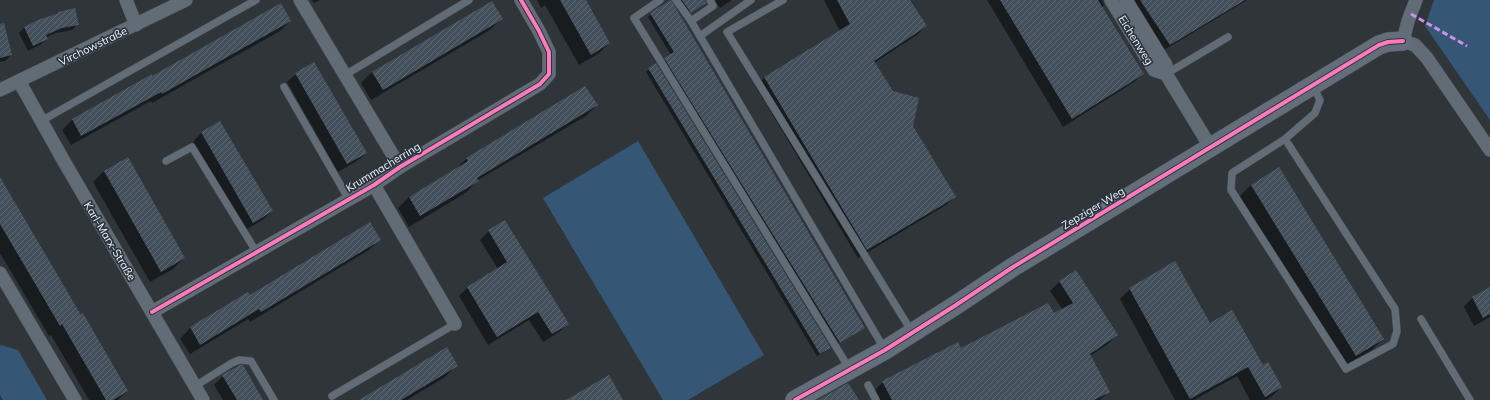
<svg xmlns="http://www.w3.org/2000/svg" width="1490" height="400" viewBox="0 0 1490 400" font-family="Mulish,sans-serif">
<defs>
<pattern id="building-hatch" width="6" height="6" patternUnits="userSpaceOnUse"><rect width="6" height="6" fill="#43505b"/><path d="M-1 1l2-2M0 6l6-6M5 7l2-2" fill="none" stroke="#5e6a73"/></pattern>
</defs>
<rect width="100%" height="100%" fill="#30353a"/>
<g fill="#365675">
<path d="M1434,0h56v120l-65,-94z"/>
<path d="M638,141l126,214 -76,45h-25l-120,-202z"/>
<path d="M1,345l17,5 29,50h-44l-3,-5v-49z"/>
</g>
<g fill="#0007">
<path d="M312,0h8l-6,3z"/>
<path d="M537,0h47l25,43 -11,11 -19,11 -34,-60 -4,3z"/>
<path d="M677,0h27l-2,5 -14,9z"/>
<path d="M715,0h17l-12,8z"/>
<path d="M824,0h85l17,26 -9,9 -43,28 81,134 -9,8 -88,53 -102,-171 8,-9 76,-47z"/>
<path d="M987,0h129h-14l2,5 -2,2 41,67 -9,8 -71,45z"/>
<path d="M1127,0h120l-86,52z"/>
<path d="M59,13l19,11 -6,6 -16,3 -10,4 1,2 -6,5 -13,7 -9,-18 5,-5z"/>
<path d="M651,14l210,316 -24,15 -175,-283 9,-7 -23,-38z"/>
<path d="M501,19l-11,11 -119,70 -10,-17 11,-11z"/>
<path d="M290,21l-10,10 -128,72 -1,-2 -80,44 -9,-15 10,-10 80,-43z"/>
<path d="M0,29l11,26 -6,6 -5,1z"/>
<path d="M656,65l174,283 -3,3 -10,5 -171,-284z"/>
<path d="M296,74l70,79 -9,8 -19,11 -51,-90z"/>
<path d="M585,88l12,17 -11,11 -108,64 -11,12 -58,35 -11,-19 11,-11 46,-27 11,-11z"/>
<path d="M220,122l52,89 -9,9 -18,10 -52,-88 8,-9z"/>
<path d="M104,171l80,87 -11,11 -23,13 -57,-100z"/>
<path d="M0,179l80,138 47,74 -9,9h-29l-38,-65 -2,1 -49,-83z"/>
<path d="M1251,185l132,154 -11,11 -28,16 -104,-170z"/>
<path d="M505,221l62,103 -8,8 -16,10 -14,-22 -41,25 -29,-49 8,-8 31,-19 -18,-29 9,-9z"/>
<path d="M379,240l-10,10 -119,72 -2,-3 -58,35 -10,-15 10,-11 58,-34 2,2z"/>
<path d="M1076,271l41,64 -9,9 -18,12 18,36 -8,8h-221l-5,-9 9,-9 180,-72 -13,-19 9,-9z"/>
<path d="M1130,289l80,35 52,43 19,20 -10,10 -5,3h-16l-13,-24 -43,24h-19l-55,-101z"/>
<path d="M1490,289v28l-16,9 -10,-19 8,-9z"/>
<path d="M456,366l-11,11 -38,23h-46z"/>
<path d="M223,376l39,24h-39l-9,-15z"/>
</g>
<g fill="url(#building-hatch)">
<path d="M560,0h26l24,43 -19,12z"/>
<path d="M671,0l194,328 -25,15 -176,-285 10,-6 -24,-39z"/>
<path d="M682,0h23l1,3 -15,10z"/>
<path d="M837,0h73l17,26 -53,35 19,30 26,7 -6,28 43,71 -89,53 -103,-173 86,-53z"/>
<path d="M1000,0h98l46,74 -72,45z"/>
<path d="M1140,0h105l-75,45z"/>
<path d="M492,1l11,18 -120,71 -11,-18z"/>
<path d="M281,3l10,18 -129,73 -1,-2 -80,44 -9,-17 80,-45v2z"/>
<path d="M75,8l4,17 -17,3 -16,7 2,4 -15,7 -9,-19 14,-7 21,-7 -1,-1z"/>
<path d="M4,23l8,32 -12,3v-34z"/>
<path d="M314,62l53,91 -20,11 -52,-91z"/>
<path d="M656,63l175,285 -11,6 -172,-286z"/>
<path d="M585,86l13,19 -121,73 2,3 -59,35 -11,-19 59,-36 -2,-3z"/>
<path d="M220,121l53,90 -20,12 -52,-91z"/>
<path d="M128,157l57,101 -24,14 -57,-101z"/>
<path d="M1279,167l105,172 -28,17 -105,-171z"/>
<path d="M0,177l81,138 2,-2 45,78 -15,9h-7l-44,-76 -2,2 -60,-102z"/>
<path d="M505,220l64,104 -17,10 -14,-22 -41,25 -30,-50 40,-25 -19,-32z"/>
<path d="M370,222l11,18 -120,72 -2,-3 -59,36 -10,-18 58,-35 2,3z"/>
<path d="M1175,261l35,62 22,-13 31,55 5,-3 14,25 -17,10 -17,-30 -58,32 -61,-111z"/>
<path d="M1076,270l42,65 -28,19 20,38 -16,8h-202l-10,-19 76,-39 3,6 87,-45 6,10 19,-10 -14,-22z"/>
<path d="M1490,287v27l-7,4 -11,-21z"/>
<path d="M447,347l11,19 -57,34h-42z"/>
<path d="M240,365h3l20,35h-26l-15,-25z"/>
<path d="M609,375l14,25h-57z"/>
<path d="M848,383l11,17h-41z"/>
</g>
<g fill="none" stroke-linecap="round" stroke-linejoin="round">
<defs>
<g id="lane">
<path d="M660,0l-26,18 215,350"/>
<path d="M676,0l15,21 194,329"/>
<path d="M783,0l-56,32 185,300"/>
<path d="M691,21l22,-15 -3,-6"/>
<path d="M700,36l51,-36"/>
<path d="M1166,74l62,-37"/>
<path d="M345,75l124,-75"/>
<path d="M284,87l64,111"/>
<path d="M41,121l215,-121"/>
<path d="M1285,139l110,170 2,22 -4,13 -47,25 -115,-179 1,-17 53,-34 30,-26 5,-13 -7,-14"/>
<path d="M166,161l26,-14 65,106"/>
<path d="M1421,319l49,81"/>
<path d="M868,385l8,15"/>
<path d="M195,386l37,-23 7,-3 12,1 23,39"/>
<path d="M332,396l123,-72"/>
</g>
<g id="street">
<path d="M126,0l10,25"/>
<path d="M300,0l100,167"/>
<path d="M1111,0l43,70 12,4"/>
<path d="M1126,0l40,65v9l45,74"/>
<path d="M1416,0l-8,21 -5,20 12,4 12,13 63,92"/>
<path d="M19,81l43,77 141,242"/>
<path d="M0,90l186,-90"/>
<path d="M374,185l81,139"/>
<path d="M0,273l75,127"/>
<path d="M152,312l222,-127 26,-18 140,-83 9,-10v-22l-10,-21 -18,-31"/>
</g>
<path id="secondary" d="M795,400l90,-50 71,-45 57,-38 366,-222 9,-3 15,-1"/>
</defs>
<use href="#lane" stroke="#4f5458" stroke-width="8"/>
<use href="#street" stroke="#4f5458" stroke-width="14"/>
<use href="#secondary" stroke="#4f5458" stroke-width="20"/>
<use href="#lane" stroke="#616c76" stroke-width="7"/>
<use href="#street" stroke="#616c76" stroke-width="13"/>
<use href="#secondary" stroke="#636e7a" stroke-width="19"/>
<path stroke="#ce8fe9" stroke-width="3" stroke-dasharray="6 3" stroke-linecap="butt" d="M1411,14l56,32"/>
<defs>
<g id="cycleway">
<path d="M152,312l222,-127 26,-18 140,-83 9,-10v-22l-10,-21 -18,-31"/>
<path d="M795,400l90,-50 71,-45 57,-38 366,-222 9,-3 15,-1"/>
</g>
</defs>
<use href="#cycleway" stroke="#2c353e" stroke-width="6"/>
<use href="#cycleway" stroke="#fd7abc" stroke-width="4"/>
</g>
<g text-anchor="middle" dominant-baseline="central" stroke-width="3.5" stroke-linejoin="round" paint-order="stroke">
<g font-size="11" fill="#eff5fb" stroke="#2c353e">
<text transform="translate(1136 40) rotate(58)">Eichenweg</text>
<text transform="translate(93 46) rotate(-26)">Virchowstraße</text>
<text transform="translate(383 167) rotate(-31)">Krummacherring</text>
<text transform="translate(1093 208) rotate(-31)">Zepziger Weg</text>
<text transform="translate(110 241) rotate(59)">Karl-Marx-Straße</text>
</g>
</g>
</svg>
